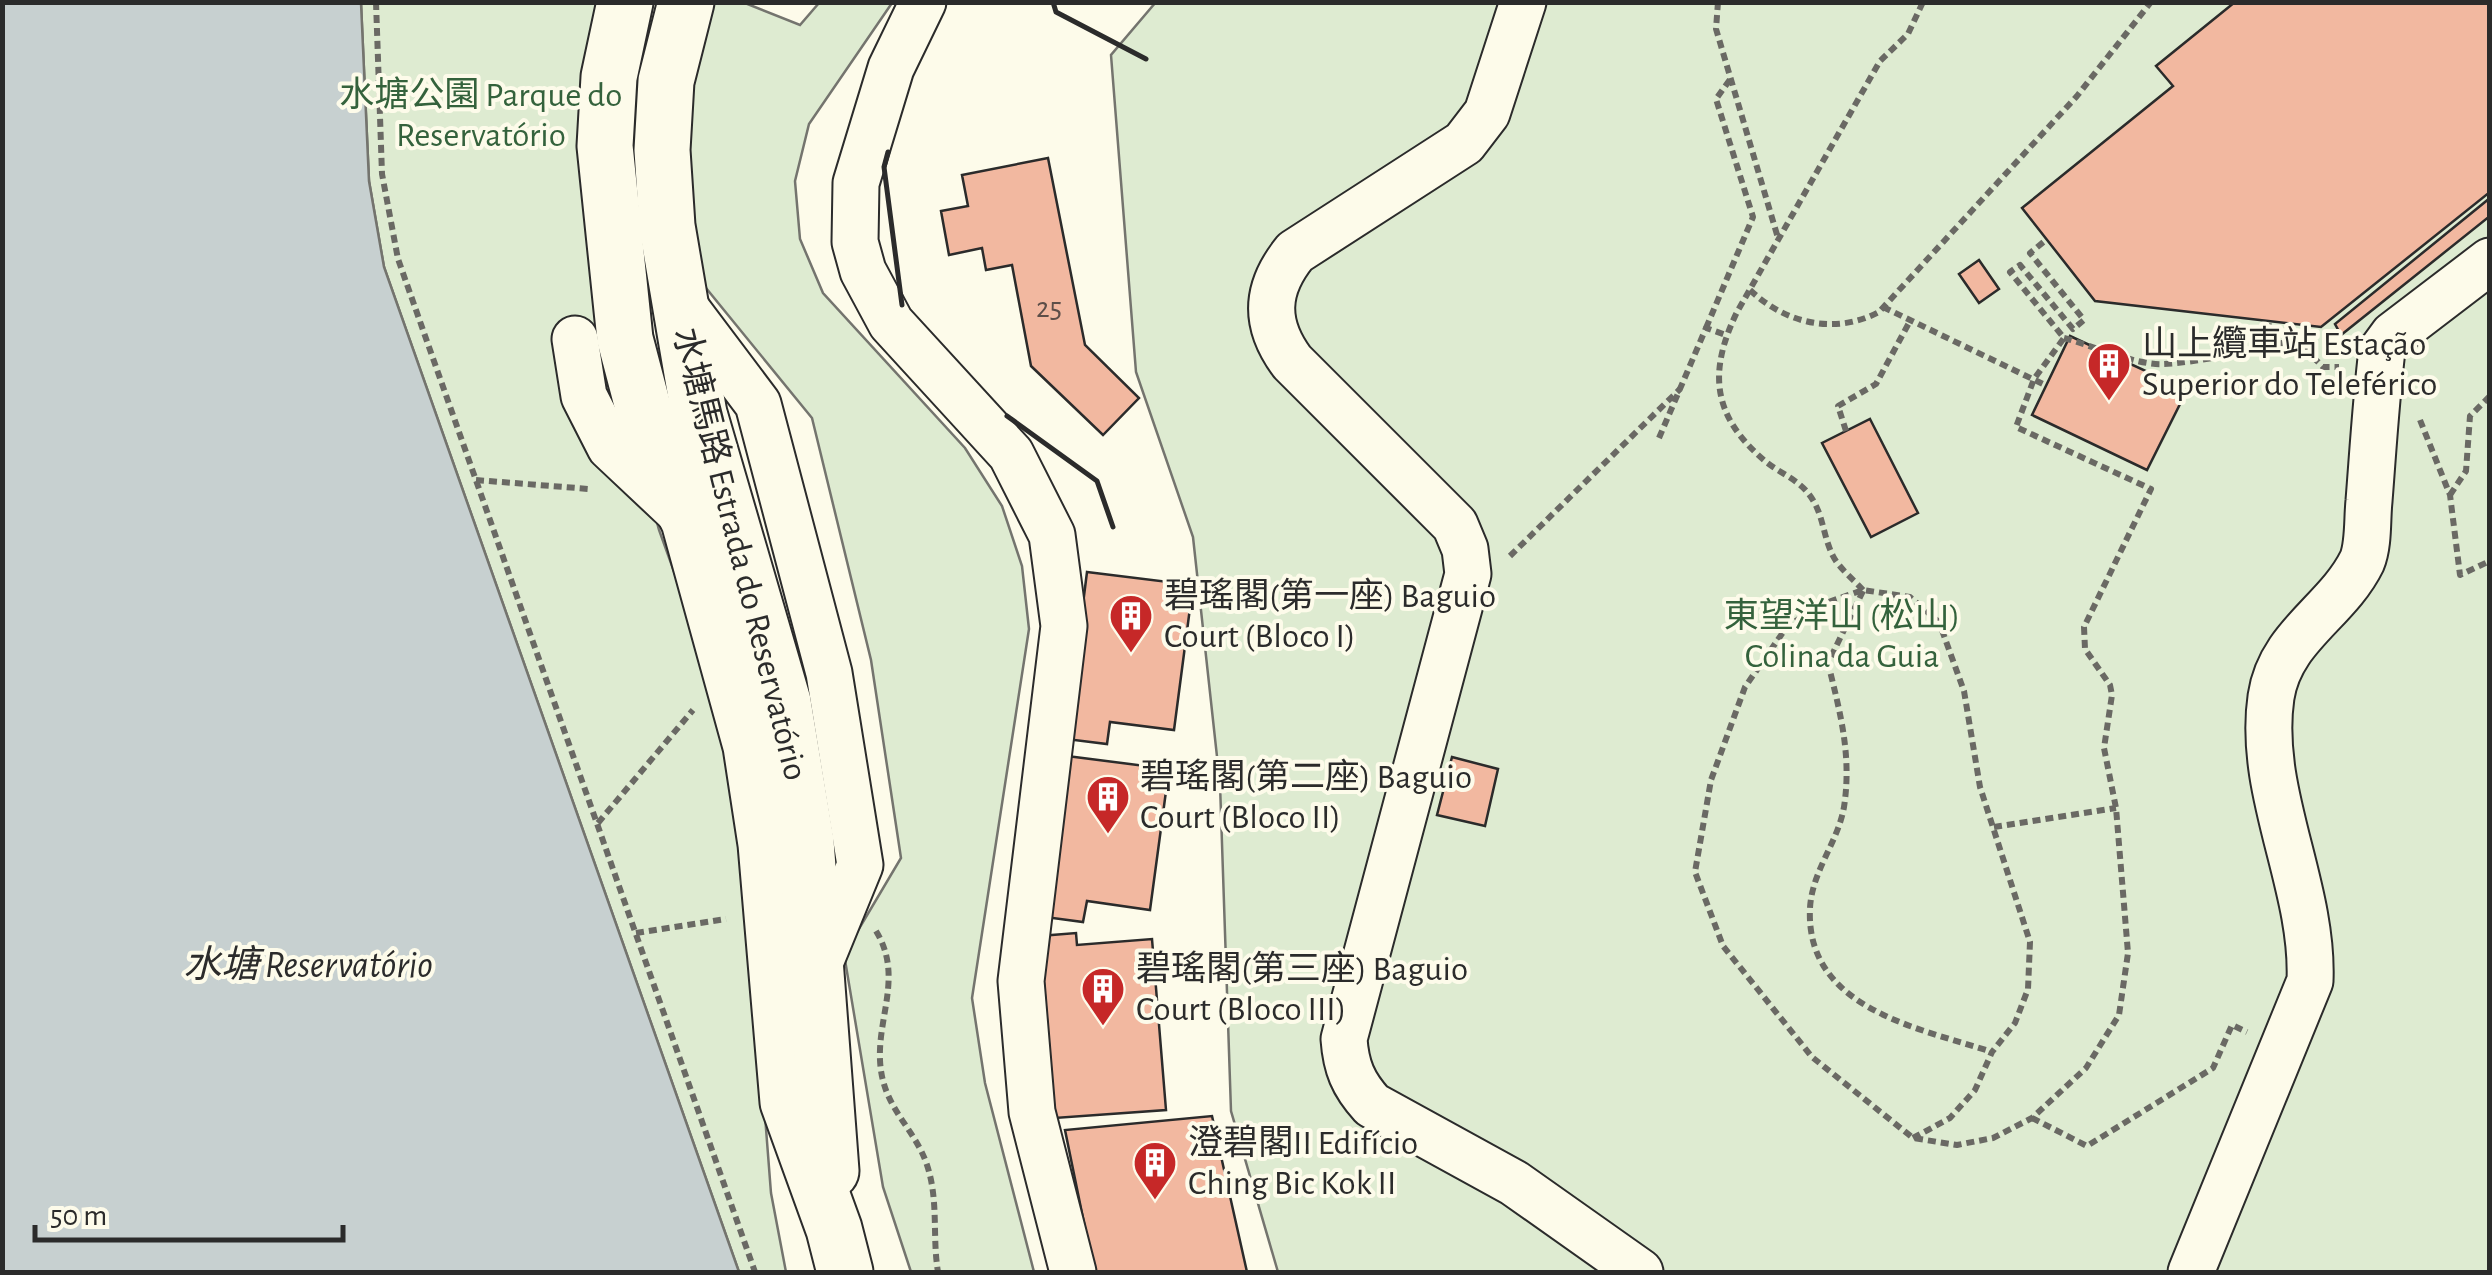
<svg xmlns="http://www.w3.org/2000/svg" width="2492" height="1275" viewBox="0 0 2492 1275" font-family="'Alegreya Sans','Noto Sans SC',sans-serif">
<rect width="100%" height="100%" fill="#fdfbea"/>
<g fill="#deebd1" stroke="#74746e" stroke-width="2.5">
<path d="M1156,2l1333,1v1269h-1211l-47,-161 -11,-327 -27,-247 -57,-165 -25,-317z"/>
<path d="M361,3h249v342l49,185 44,122 17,66 30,204 21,271 15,79h-47l-355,-1005 -15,-86z"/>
<path d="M709,3h36l55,22 19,-22h73l-83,121 -14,57 5,58 23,54 142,155 37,58 20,60 7,63 -57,369 13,85 49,189h-123l-28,-85 -39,-233 57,-96 -30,-198 -59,-242 -128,-157 7,-189z"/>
</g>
<path fill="#c7d0d0" stroke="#74746e" stroke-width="2.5" d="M2,3h359l8,178 15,86 355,1005h-736z"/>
<g fill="#f2b8a0" stroke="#2b2b2b" stroke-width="2.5">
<path d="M2235,2h255v190l-169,135 -226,-26 -73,-93 151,-122 -17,-20z"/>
<path d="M1048,158l37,187 54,53 -36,37 -72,-69 -19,-101 -26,5 -4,-22 -33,7 -8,-44 27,-5 -6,-31z"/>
<path d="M2490,198v18l-149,119 -6,-11z"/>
<path d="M1979,260l20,29 -20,14 -20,-29z"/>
<path d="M2070,336l117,54 -40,80 -115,-55z"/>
<path d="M1870,419l48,94 -47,24 -49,-94z"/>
<path d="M1087,572l106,13 -19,145 -64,-8 -3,22 -41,-5z"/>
<path d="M1067,756l102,13 -19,141 -63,-9 -4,21 -38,-5z"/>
<path d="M1452,757l46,12 -13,57 -48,-11z"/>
<path d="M1076,933l1,12 75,-6 14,171 -111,8 -15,-182z"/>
<path d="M1212,1116l35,156h-153l-29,-142z"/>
</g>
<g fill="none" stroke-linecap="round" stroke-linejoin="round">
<defs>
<g id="minor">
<path d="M923,2l-32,66 -35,115 -1,59 8,29 28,52 120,131 41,81 12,91 -43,355 11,131 41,160"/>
<path d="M1523,2l-36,111 -23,30 -169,109c-30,37 -31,72 -3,110l163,163 10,24 3,25 -124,465c2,28 9,45 28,66l142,78 126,89"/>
<path d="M679,299l79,105 71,269 31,192 -43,105"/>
<path d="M575,339l9,57 26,51 68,64"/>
<path d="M2191,1272l119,-291c4,-95 -53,-189 -39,-284 9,-61 66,-85 91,-136 7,-17 5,-42 7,-60 4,-51 7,-101 13,-151l11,-15 97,-74"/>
</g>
<g id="major">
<path d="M625,2l-16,75 -4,69 20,193 29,110 35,72 62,225 15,98 22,258 46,127 11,43"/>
<path d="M686,2l-20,79 -4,69 5,76 32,188 84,288 23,139 25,330"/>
</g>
</defs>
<use href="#minor" stroke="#2b2b2b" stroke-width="49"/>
<use href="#major" stroke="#2b2b2b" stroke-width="59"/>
<g stroke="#6a6964" stroke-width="6" stroke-dasharray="8 5" stroke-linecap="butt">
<path d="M376,2l6,172 16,85 357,1013"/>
<path d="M1718,2l-2,27 62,209"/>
<path d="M1750,290c36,34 85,45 129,22l198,-216 74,-94"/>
<path d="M1883,307l162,78"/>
<path d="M1706,328l47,-111 -37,-118 15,-21"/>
<path d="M2064,338c26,7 74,28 100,26 28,-1 99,-14 124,-23l16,7 19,19h16"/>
<path d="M2265,350l4,-27"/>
<path d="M2420,420l30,75 10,80 30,-14"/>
<path d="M1846,431l-8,-25 38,-22 34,-63"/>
<path d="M1659,438l47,-110 20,7"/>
<path d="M476,480l113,9"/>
<path d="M2450,495l16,-24 4,-55 20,-20"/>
<path d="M1510,556l170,-167"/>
<path d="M1863,590c-9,-10 -24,-22 -30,-34 -11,-22 -9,-43 -25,-63 -11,-14 -30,-21 -43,-32 -53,-45 -57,-89 -28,-149l143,-251 28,-27 15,-32"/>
<path d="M1863,591l-35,72c12,49 24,92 16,144 -6,35 -32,64 -34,101 -5,101 109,120 182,144"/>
<path d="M1769,653l29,-1 30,11"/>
<path d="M598,823l95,-113"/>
<path d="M1994,827l122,-19"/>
<path d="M876,931c27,44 2,84 4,129 2,48 34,66 47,105 12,36 5,71 11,107"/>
<path d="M636,933l90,-14"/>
<path d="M2032,1118l55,28 126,-78 19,-43 15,7"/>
<path d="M1913,1138l37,-20 25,-28 17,-38 23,-29 13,-34 2,-47 -50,-155 -16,-96 -25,-69 -29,-25 -47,-7 -46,16 -31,22 -41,59 -34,93 -16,92 28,74 89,111 101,81 44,7 36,-7 39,-20 54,-50 33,-53 9,-62 -12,-145 -12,-60 8,-53 -2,-10 -25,-36 -1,-22 67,-138 -135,-62 18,-48 30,-41 -54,-66 10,-7 53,64 11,-9 -54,-67 16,-13"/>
</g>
<use href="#minor" stroke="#fdfbea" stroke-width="45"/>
<use href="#major" stroke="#fdfbea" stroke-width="55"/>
<g stroke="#2b2b2b" stroke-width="5">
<path d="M1053,2l3,10 90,47"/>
<path d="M888,152l-4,15 18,138"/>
<path d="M1007,416l90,65 16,46"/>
</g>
</g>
<defs>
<symbol id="building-pin" viewBox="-11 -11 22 30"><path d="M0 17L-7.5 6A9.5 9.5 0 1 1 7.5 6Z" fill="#c62828" stroke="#fdfbea"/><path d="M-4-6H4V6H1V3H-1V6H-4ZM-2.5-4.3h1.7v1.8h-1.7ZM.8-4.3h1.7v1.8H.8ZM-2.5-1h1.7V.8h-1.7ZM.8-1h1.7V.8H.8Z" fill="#fff"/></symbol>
</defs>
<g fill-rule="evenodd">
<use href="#building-pin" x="2084" y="339" width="50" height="68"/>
<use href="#building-pin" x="1106" y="591" width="50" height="68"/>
<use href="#building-pin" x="1083" y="772" width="50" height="68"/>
<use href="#building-pin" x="1078" y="964" width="50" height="68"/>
<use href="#building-pin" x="1130" y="1138" width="50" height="68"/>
</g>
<g text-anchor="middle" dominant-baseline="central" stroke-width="8" stroke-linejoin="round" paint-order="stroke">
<g font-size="30" fill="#5d4e48">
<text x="1049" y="308">25</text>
</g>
<g font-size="35" fill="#34623c" stroke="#fdfbea">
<text x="481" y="95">水塘公園 Parque do<tspan x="481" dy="40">Reservatório</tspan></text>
<text x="1842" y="616">東望洋山 (松山)<tspan x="1842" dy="40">Colina da Guia</tspan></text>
</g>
<g font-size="35" fill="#2b2b2b" stroke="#fdfbea" text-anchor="start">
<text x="2142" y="344">山上纜車站 Estação<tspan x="2142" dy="40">Superior do Teleférico</tspan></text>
<text x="1164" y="596">碧瑤閣(第一座) Baguio<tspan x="1164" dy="40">Court (Bloco I)</tspan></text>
<text x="1140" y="777">碧瑤閣(第二座) Baguio<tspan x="1140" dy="40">Court (Bloco II)</tspan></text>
<text x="1136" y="969">碧瑤閣(第三座) Baguio<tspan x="1136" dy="40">Court (Bloco III)</tspan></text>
<text x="1188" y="1143">澄碧閣II Edifício<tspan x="1188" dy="40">Ching Bic Kok II</tspan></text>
</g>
<g font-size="35" fill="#2b2b2b" stroke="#fdfbea">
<text transform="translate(740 554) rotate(76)">水塘馬路 Estrada do Reservatório</text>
</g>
<g font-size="38" font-style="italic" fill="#2b2b2b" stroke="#fdfbea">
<text x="308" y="966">水塘 Reservatório</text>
</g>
</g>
<rect width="2492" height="1275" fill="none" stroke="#2b2b2b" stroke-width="10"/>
<path d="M35 1225v15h308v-15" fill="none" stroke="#2b2b2b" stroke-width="5"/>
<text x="50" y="1225" font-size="30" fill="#2b2b2b" stroke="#fdfbea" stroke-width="8" paint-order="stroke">50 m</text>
</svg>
